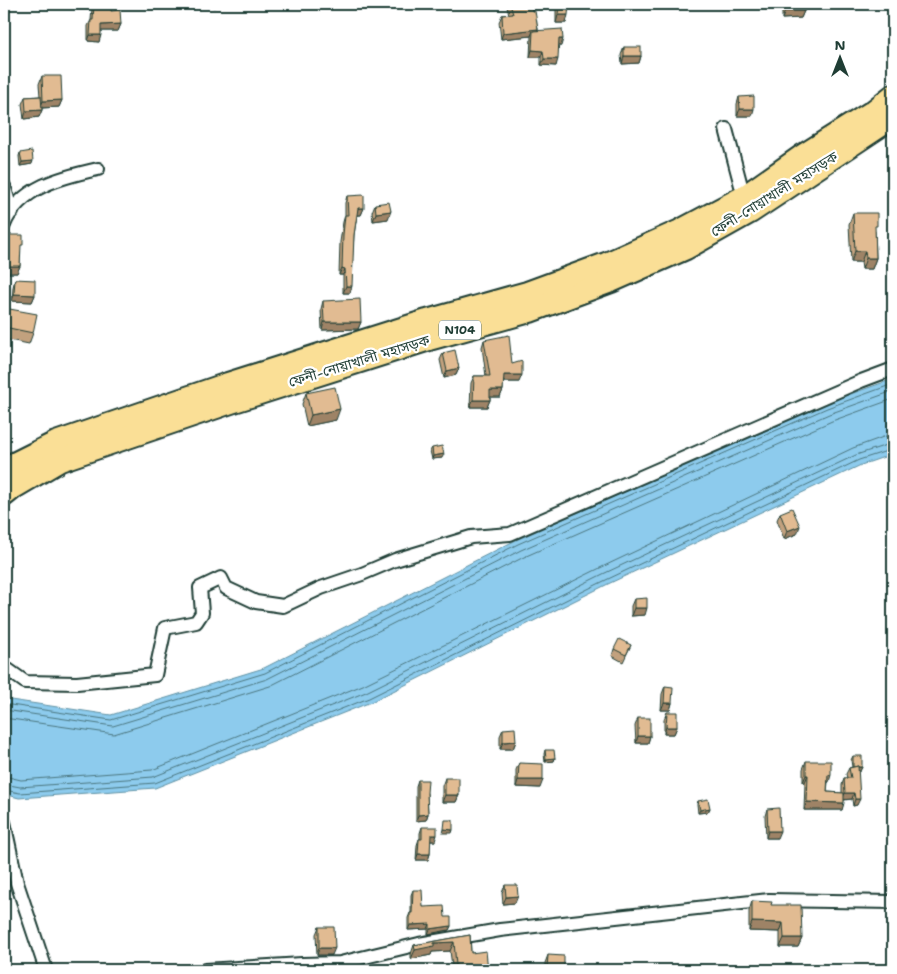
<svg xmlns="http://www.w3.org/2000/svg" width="897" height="974" viewBox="0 0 897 974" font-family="'Shantell Sans','Noto Sans Bengali',sans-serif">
<rect width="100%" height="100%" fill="#fff"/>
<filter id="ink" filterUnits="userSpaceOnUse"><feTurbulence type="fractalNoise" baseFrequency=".02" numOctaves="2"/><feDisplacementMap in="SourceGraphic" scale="10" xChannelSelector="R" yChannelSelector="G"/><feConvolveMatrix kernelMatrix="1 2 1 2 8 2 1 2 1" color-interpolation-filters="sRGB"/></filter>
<g filter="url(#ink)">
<path fill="#8dcbed" stroke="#6192a3" d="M893,379v75l-32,11 -253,119 -237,118 -216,86 -136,10 -15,-4v-95l107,16 153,-47 252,-128 309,-137z"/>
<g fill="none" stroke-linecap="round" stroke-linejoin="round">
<g stroke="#4b767e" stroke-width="1">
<path d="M4,704l107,16 154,-47 253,-129 309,-136 66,-24"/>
<path d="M4,710l109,16 154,-47 254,-129 308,-136 64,-23"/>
<path d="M4,718l110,16 156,-48 254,-129 308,-136 61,-22"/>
<path d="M4,776l17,4 131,-10 211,-85 237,-117 253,-120 33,-12 7,-1"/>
<path d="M4,784l16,3 133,-10 213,-85 237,-118 253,-119 37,-12"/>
<path d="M4,790l16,3 135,-10 214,-85 237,-118 253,-120 34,-11"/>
</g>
<defs>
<g id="street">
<path d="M726,129l18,68 -1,4"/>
<path d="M4,186l8,26"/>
<path d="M4,225c15,-38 58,-48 94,-56"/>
<path d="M4,667l21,15 52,1 78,-8 10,-47 31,-6 6,-9 -2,-25 21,-10 5,10 30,14 27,4 38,-18 41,-14 33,-14 76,-23 39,-3 351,-153 32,-12"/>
<path d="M4,822l13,61 29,87"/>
<path d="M205,970l97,-6 38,-1 79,-19 81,-14 269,-30 124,2"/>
</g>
<g id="highway">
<path d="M4,469l52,-26 172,-59 199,-63 100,-28 79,-29 74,-33 64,-34 60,-42 70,-44 19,-15"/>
<path d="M4,495l10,-8 46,-27 171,-58 198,-63 101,-28 81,-30 75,-33 64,-36 143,-95"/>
</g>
</defs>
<use href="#street" stroke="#1f3d34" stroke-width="16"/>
<use href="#highway" stroke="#1f3d34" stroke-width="26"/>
<use href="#street" stroke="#fff" stroke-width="12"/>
<use href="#highway" stroke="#fadf96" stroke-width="22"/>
</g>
<g fill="#c2a17e" stroke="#1f3d34">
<path d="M94,4h17v7l10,13 -3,7h-17l-2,11 -11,-1v-15l3,-6 1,-12z"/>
<path d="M506,4h26v7l6,18v2l23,15h-3l-2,20 -15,-1v-8h-11l1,-21 -30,3 -2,-17 3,-7 7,-1z"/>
<path d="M556,4h13l-3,19h-10z"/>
<path d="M783,4h21v7l-3,7 -19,1v-13z"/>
<path d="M624,47l17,9 -2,7 -17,1 -1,-9z"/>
<path d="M42,76l20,24 -3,7 -17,1v2l-3,7 -15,2 -2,-15 3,-7 15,-1 -1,-12z"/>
<path d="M739,97l13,19h-15v-12z"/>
<path d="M20,153l12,11 -12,2 -1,-10z"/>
<path d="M347,196l17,12 -3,7h-4l-3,20 -4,58h-7v-18h-4l1,-33 3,-20 2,-7v-12z"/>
<path d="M375,204l13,15 -15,2 -1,-9z"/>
<path d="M853,213l22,18 1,27 -4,11h-10l-1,-7h-10l-2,-38z"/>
<path d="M9,235l11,17v14l-3,7h-11v-31z"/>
<path d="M15,279l20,16 -3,7 -20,-1 1,-14z"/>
<path d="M323,301l38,21 -3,7 -36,1 -1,-21z"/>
<path d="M4,308l29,25 -4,11 -25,-5z"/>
<path d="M484,340l28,24 7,18h-16v8l-3,7h-10v3l-3,7h-17l1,-24 3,-7h12l-4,-29z"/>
<path d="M443,353l16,15 -3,7 -12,3 -4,-18z"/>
<path d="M306,393l30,27 -29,6 -5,-22z"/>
<path d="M432,448l10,10 -10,1 -2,-8z"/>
<path d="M780,513l17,21 -13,5 -7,-19z"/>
<path d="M634,599l11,16 -14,1v-10z"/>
<path d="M631,645l-8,17 -11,-6 2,-7z"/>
<path d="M665,686l7,17 -2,7h-9l1,-16z"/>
<path d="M667,712l10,15 -3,7h-10v-15z"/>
<path d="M638,718l12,18 -2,7h-12l-1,-17z"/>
<path d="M503,729l13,12 -3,8h-13v-13z"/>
<path d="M545,750l10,8 -1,3 -9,1 -1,-8z"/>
<path d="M853,756l9,11 -2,4h-2l-1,34 -4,1 -1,-7 -8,1 -2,10h-38l1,-28h-2v-13l3,-8 23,21h-1l-1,10 15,1v-8l2,-7h3l-1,-4 3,-6 3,-1 -1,-7z"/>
<path d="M519,763l21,25 -24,-1v-17z"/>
<path d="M445,778l14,17 -3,7h-14v-16z"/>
<path d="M418,780l9,13 1,21 -2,6 -10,1v-35z"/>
<path d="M698,801l12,7 -2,4 -10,1 -1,-9z"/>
<path d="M767,809l10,29h-11l-1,-22z"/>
<path d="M422,827l13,14h-5v13l-2,6h-12l1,-15 2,-6h1v-6z"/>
<path d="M505,885l10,18 -12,1 -1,-11z"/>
<path d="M413,890l10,17 22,10 6,9 -2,4 -21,4v-5l-20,1v-12l2,-5h1v-18z"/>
<path d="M752,901l19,4 31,33 -4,9h-18v-15l-31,-1v-20z"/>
<path d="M319,927l13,28h-15l-1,-21z"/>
<path d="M470,935l1,18 17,17h-70l2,-3 32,-1 -2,-15 -18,1 -1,3 -20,4v-5l3,-9z"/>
<path d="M548,955l15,15h-18v-7z"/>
</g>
<g fill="#9e8366" stroke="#1f3d34">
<path d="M214,4h12l-1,1 -12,2z"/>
<path d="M785,11h19l-3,7 -19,1z"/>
<path d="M558,15h10l-2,8h-10z"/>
<path d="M121,24l-3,7h-19l2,-6z"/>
<path d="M538,29l-2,7 -3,-5 -2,5 -30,3 2,-6z"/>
<path d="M90,35h11l-2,7 -11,-1z"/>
<path d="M559,39h4l-2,7h-5z"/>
<path d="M532,50l11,1 -2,6h-11z"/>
<path d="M624,56h17l-2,7 -17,1z"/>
<path d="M544,59h14l-2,7 -15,-1z"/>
<path d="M62,100l-3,7 -19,1 3,-7z"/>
<path d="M740,109h14l-2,7h-15z"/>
<path d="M42,110l-3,7 -15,2 2,-8z"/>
<path d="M33,161l-1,3 -12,2 2,-4z"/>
<path d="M358,208h6l-3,7h-5z"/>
<path d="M391,211l-3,8 -15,2 3,-8z"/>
<path d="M855,251h10l-4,11h-10z"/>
<path d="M866,258h10l-4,11h-10z"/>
<path d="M8,266h12l-3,7h-11z"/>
<path d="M342,268l3,1 -2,6h-4z"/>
<path d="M346,286h6l-2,7h-7z"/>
<path d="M14,294l21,1 -3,7 -20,-1z"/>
<path d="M324,322h37l-3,7 -36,1z"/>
<path d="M459,368l-3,7 -12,3 3,-7z"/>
<path d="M504,375h18l-3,7h-18z"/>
<path d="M490,390h13l-3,7h-12z"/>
<path d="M473,400h17l-3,7h-17z"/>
<path d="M340,409l-4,11 -29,6 4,-11z"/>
<path d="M444,454l-2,4 -10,1 1,-3z"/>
<path d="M800,526l-3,8 -13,5 3,-8z"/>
<path d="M634,608h13l-2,7 -14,1z"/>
<path d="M664,703h8l-2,7h-9z"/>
<path d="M666,727h11l-3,7h-10z"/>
<path d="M638,736h12l-2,7h-12z"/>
<path d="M516,741l-3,8h-13l3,-7z"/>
<path d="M555,758l-1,3 -9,1 1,-3z"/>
<path d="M853,767h9l-2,4h-8z"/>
<path d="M806,775h2l-3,7h-2z"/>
<path d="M828,775h3l-2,7h-4z"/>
<path d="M518,780h25l-3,8 -24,-1z"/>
<path d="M845,793h9l-2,6 -10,1z"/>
<path d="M445,795h14l-3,7h-14z"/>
<path d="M855,799h5l-3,6 -4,1z"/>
<path d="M807,802l37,1 -2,7h-38z"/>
<path d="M710,808l-2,4 -10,1 2,-3z"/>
<path d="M428,814l-2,6 -10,1 2,-6z"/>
<path d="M444,829l9,1 -1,3h-9z"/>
<path d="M768,831h12l-3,7h-11z"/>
<path d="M431,835h6l-2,6h-7z"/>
<path d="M418,854h12l-2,6h-12z"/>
<path d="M518,896l-3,7 -12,1 3,-7z"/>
<path d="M752,922l31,1 -3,9 -31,-1z"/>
<path d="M430,924l-2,5 -20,1 2,-5z"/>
<path d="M451,926l-2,4 -21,4 2,-5z"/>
<path d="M784,938h18l-4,9h-18z"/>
<path d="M454,942l-4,9 -18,1 -1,3 -20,4 4,-9 19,-7z"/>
<path d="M319,948h16l-3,7h-15z"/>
<path d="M547,969l17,1h-17z"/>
</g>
<g fill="#e1bb92" stroke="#1f3d34">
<path d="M94,4h17v7l9,-1 1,14 -20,1v10h-11l1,-15h2z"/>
<path d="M510,4h22v7h3l3,18 -35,4 -1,-18 11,-1z"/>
<path d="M559,4h10l-1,11h-10z"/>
<rect x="785" y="4" width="19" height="7"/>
<path d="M562,29l1,10h-4l-1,20h-14l-1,-8 -11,-1 1,-19z"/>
<rect x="624" y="47" width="17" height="9"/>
<path d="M42,76h19l1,24 -19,1z"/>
<path d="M41,96l1,14 -16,1 -1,-14z"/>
<path d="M754,96v13h-14l-1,-12z"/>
<path d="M32,151l1,10 -11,1 -2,-9z"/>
<path d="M364,195v13h-6l-4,27 -2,51h-6l-1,-17 -3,-1 1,-33 2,-20h3l-1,-19z"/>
<path d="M389,202l2,9 -15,2 -1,-9z"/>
<path d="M853,213h24v13h-2l1,32h-10l-1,-7h-10z"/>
<path d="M9,235h14v10h-2l-1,21h-12z"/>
<path d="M15,279l20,1v15l-21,-1z"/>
<path d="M360,299l1,23h-37l-1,-21z"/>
<path d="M4,308l33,6 -4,19 -29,-6z"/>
<path d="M509,335l3,29 10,-3v14h-18l-1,15h-13v10h-17l1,-24h16l-6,-36z"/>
<path d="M455,350l4,18 -12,3 -4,-18z"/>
<path d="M335,387l5,22 -29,6 -5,-22z"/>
<path d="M442,446l2,8 -11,2 -1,-8z"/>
<path d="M792,508l8,18 -13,5 -7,-18z"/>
<path d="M647,598v10h-13v-9z"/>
<path d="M619,639l12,6 -5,10 -12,-6z"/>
<path d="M665,686l8,1 -1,16h-8z"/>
<path d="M667,712h10v15h-11z"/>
<rect x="638" y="718" width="12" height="18"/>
<path d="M515,728l1,13 -13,1v-13z"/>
<path d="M545,750h9l1,8 -9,1z"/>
<path d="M853,756h9v11h-4v-1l-5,1z"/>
<path d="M806,761h25v14h-3l-1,17 17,1v10l-37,-1 1,-27h-2z"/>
<path d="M519,763l24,1v16h-25z"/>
<path d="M858,766l2,33h-5l-1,-6h-9l-1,-15h7l-2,-10z"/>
<rect x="445" y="778" width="14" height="17"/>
<path d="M418,780h10l-1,13 1,21 -10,1z"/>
<path d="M708,799l2,9 -10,2 -2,-9z"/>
<path d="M779,808l1,23h-12l-1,-22z"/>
<path d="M445,820h8v10l-9,-1z"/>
<path d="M422,827h15v8h-6l-1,19h-12l1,-15h3z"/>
<path d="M505,885h12l1,11 -12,1z"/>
<path d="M413,890h9l1,17 21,-1 1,11h6v9l-21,3v-5l-20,1v-12h2z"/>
<path d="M752,901l20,1 -1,3h30l1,33h-18l-1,-15 -31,-1z"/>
<path d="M319,927h15l1,21h-16z"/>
<path d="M470,935l1,18 15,-2 2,19h-68v-3l36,-2 -2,-23 -20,1v3l-19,4 -1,-5z"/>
<path d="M548,955l16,1v14l-17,-1z"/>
<rect x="723" y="966" width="18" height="4"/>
</g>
</g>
<g text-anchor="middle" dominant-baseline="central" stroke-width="4.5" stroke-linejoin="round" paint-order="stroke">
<rect fill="#fff" stroke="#627771" stroke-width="1" x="439" y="320.5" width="42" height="19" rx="4"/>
<g font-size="12" font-weight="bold" fill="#1f3d34">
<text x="460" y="330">N104</text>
</g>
<g font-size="14" fill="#1f3d34" stroke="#fff">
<text transform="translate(774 194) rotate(-32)">ফেনী-নোয়াখালী মহাসড়ক</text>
<text transform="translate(359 361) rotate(-17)">ফেনী-নোয়াখালী মহাসড়ক</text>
</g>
</g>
<rect width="897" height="974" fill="none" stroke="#fff" stroke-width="20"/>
<rect x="10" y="10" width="877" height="954" fill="none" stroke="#1f3d34" stroke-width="2" filter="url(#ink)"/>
<g transform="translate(840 58)" stroke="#ffffff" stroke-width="4" paint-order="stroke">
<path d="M0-4L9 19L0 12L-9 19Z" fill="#1f3d34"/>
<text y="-8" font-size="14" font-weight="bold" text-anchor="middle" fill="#1f3d34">N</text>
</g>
</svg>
